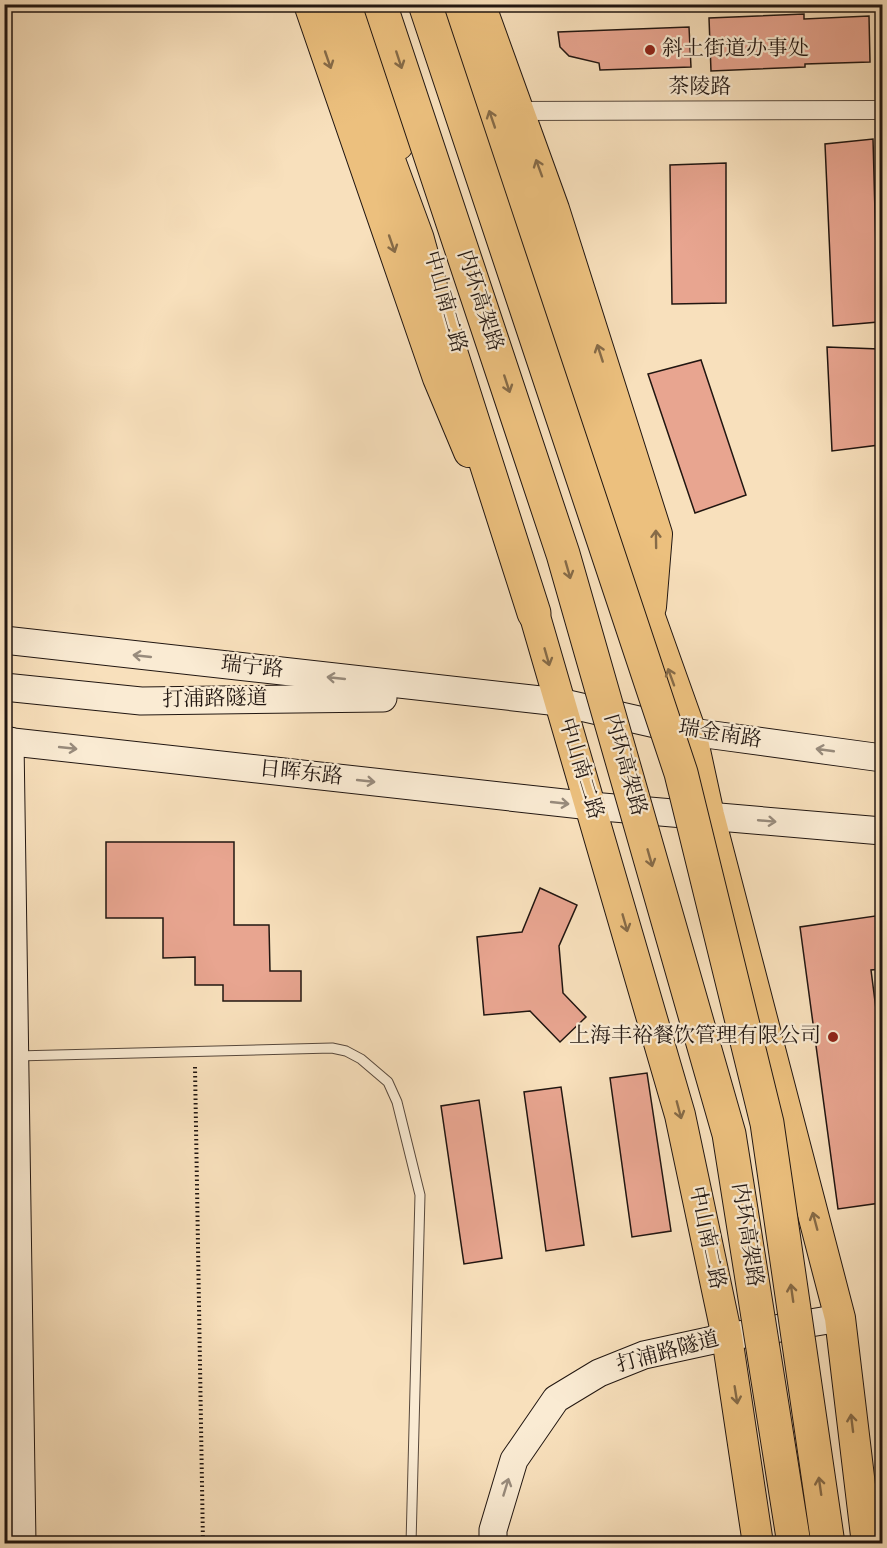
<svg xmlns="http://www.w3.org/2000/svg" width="887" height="1548" viewBox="0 0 887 1548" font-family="'Sorts Mill Goudy','Noto Serif SC',serif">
<rect width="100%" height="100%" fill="#f8e0bc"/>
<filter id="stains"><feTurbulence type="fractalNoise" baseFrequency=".00333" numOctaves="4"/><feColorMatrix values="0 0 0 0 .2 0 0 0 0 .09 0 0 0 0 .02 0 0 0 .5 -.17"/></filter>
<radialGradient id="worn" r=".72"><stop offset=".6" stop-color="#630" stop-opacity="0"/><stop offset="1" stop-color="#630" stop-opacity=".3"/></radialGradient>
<g fill="#e8a590" stroke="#211611" stroke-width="1.5">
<path d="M804,14v5l65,-3 1,46 -65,2v3l-94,4 -2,-53z"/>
<path d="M689,27l2,40 -91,3 -1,-7 -30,-7 -9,-9 -2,-15z"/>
<path d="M873,139l5,183 -45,4 -8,-182z"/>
<path d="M726,163v140l-54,1 -2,-139z"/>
<path d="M827,347l52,2v96l-47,6z"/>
<path d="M701,360l45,135 -51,18 -47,-139z"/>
<path d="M106,842h128v83h35l1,46h31v30h-78v-16h-28v-28l-32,1v-40h-57z"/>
<path d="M540,888l37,17 -18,41 4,47 23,24 -26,25 -30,-31 -46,4 -7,-78 45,-5z"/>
<path d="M882,915v54l-11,1 11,86v133l-4,1 2,13 -42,6 -38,-282z"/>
<path d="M647,1073l24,158 -39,6 -22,-159z"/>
<path d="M561,1087l23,158 -38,6 -22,-159z"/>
<path d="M479,1100l23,158 -38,6 -23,-158z"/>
<path d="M879,1213h3v32z"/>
</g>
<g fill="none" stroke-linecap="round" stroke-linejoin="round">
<defs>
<path id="lane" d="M16,1056l316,-8 14,3 15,8 27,23 9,20 23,93 -9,349"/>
<path id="street" d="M518,111l364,-1"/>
<g id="secondary">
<path d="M4,640l555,62 132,30 191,26"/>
<path d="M4,687l137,14 242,-3"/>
<path d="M4,741l587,65 291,25"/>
<path d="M10,741l12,803"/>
<path d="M493,1544v-14l21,-70 42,-61 43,-26 45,-18 83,-18 113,-19"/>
</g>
<g id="primary">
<path d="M309,4l129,374 31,74"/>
<path d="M356,4l42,141"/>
<path d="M480,4l74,205 103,325 -6,73"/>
<path d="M585,436l31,85"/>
<path d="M634,572l57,160 18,83 131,503 27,226"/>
<path d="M527,589l153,526 47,222 31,207"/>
</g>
<g id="highway">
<path d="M331,4l86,234 18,65 99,310"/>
<path d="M453,4l81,237 97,274 11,81"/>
</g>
</defs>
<use href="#lane" stroke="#57483c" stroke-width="11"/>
<use href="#street" stroke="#57483c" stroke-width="20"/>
<use href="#secondary" stroke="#211611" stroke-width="29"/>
<use href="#primary" stroke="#211611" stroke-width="32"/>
<use href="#highway" stroke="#211611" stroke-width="35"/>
<path stroke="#211611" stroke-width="4" stroke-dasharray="1.5 3" stroke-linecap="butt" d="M195,1067l8,477"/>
<use href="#lane" stroke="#faebd3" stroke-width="9"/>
<use href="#street" stroke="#faebd3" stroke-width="18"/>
<use href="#secondary" stroke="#faebd3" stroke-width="27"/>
<use href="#primary" stroke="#ecc07e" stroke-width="30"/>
<use href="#highway" stroke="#ecc07e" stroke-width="33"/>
<defs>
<g id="highway-bridge">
<path d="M380,4l183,550 166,580 65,410"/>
<path d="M425,4l256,769 86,350 61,421"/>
</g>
</defs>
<use href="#highway-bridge" stroke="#211611" stroke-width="35" stroke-linecap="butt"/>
<use href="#highway-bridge" stroke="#ecc07e" stroke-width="33"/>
</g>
<defs><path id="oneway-shaft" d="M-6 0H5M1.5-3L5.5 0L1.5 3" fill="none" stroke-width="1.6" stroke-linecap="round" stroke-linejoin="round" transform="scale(1.5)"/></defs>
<g stroke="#866b48">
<use href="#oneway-shaft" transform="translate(328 60) rotate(71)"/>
<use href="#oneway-shaft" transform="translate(399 60) rotate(72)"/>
<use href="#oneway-shaft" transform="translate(492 119) rotate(-109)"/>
<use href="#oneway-shaft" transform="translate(539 168) rotate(-110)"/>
<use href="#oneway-shaft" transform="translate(392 244) rotate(71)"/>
<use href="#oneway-shaft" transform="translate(600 353) rotate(-108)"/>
<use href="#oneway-shaft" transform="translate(507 384) rotate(72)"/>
<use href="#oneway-shaft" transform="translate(656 539) rotate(-91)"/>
<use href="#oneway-shaft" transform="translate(568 570) rotate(74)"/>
<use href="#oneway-shaft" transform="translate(547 657) rotate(74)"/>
<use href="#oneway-shaft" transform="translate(671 677) rotate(-110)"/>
<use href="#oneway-shaft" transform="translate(650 858) rotate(74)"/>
<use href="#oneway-shaft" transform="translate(625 923) rotate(74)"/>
<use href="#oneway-shaft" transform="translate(679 1110) rotate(75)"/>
<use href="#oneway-shaft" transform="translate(815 1221) rotate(-105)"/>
<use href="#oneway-shaft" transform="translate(792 1293) rotate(-98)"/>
<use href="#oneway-shaft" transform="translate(736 1395) rotate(81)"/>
<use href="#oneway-shaft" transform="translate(852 1423) rotate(-97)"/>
<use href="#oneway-shaft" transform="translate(820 1486) rotate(-98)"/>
</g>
<g stroke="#988b7c">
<use href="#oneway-shaft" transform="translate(142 656) rotate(-174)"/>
<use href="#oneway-shaft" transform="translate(336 678) rotate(-174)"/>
<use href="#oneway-shaft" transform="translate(68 748) rotate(6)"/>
<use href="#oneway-shaft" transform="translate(825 750) rotate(-172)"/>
<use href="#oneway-shaft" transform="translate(366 781) rotate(6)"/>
<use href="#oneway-shaft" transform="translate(560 803) rotate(6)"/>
<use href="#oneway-shaft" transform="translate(767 821) rotate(5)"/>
<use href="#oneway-shaft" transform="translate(506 1487) rotate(-73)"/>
</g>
<g fill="#8f2418" stroke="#faebd3" stroke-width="2">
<circle cx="650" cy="50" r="6"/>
<circle cx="833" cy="1037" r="6"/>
</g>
<g text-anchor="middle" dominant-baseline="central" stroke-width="4.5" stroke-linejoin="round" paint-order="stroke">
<g font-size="21" fill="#211611" stroke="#faebd3" text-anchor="start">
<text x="662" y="50">斜土街道办事处</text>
<text x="821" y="1037" text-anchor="end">上海丰裕餐饮管理有限公司</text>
</g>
<g font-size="21" fill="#211611" stroke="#faebd3">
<text x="700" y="88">茶陵路</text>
<text transform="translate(479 301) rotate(72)">内环高架路</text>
<text transform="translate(444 302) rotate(74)">中山南二路</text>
<text transform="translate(252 668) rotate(6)">瑞宁路</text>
<text transform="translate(215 700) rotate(-1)">打浦路隧道</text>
<text transform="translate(720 735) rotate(9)">瑞金南路</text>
<text transform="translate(624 765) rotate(74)">内环高架路</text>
<text transform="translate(580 769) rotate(73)">中山南二路</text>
<text transform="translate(301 774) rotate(6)">日晖东路</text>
<text transform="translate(746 1235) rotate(81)">内环高架路</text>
<text transform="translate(706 1238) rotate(78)">中山南二路</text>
<text transform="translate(668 1353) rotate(-15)">打浦路隧道</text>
</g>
</g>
<rect width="887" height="1548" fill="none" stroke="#f8e0bc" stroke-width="24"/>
<rect x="6" y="6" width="875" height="1536" fill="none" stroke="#211611" stroke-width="3"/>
<rect x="12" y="12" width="863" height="1524" fill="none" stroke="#211611" stroke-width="1.5"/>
<rect width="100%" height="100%" filter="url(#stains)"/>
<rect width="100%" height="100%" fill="url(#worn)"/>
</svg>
